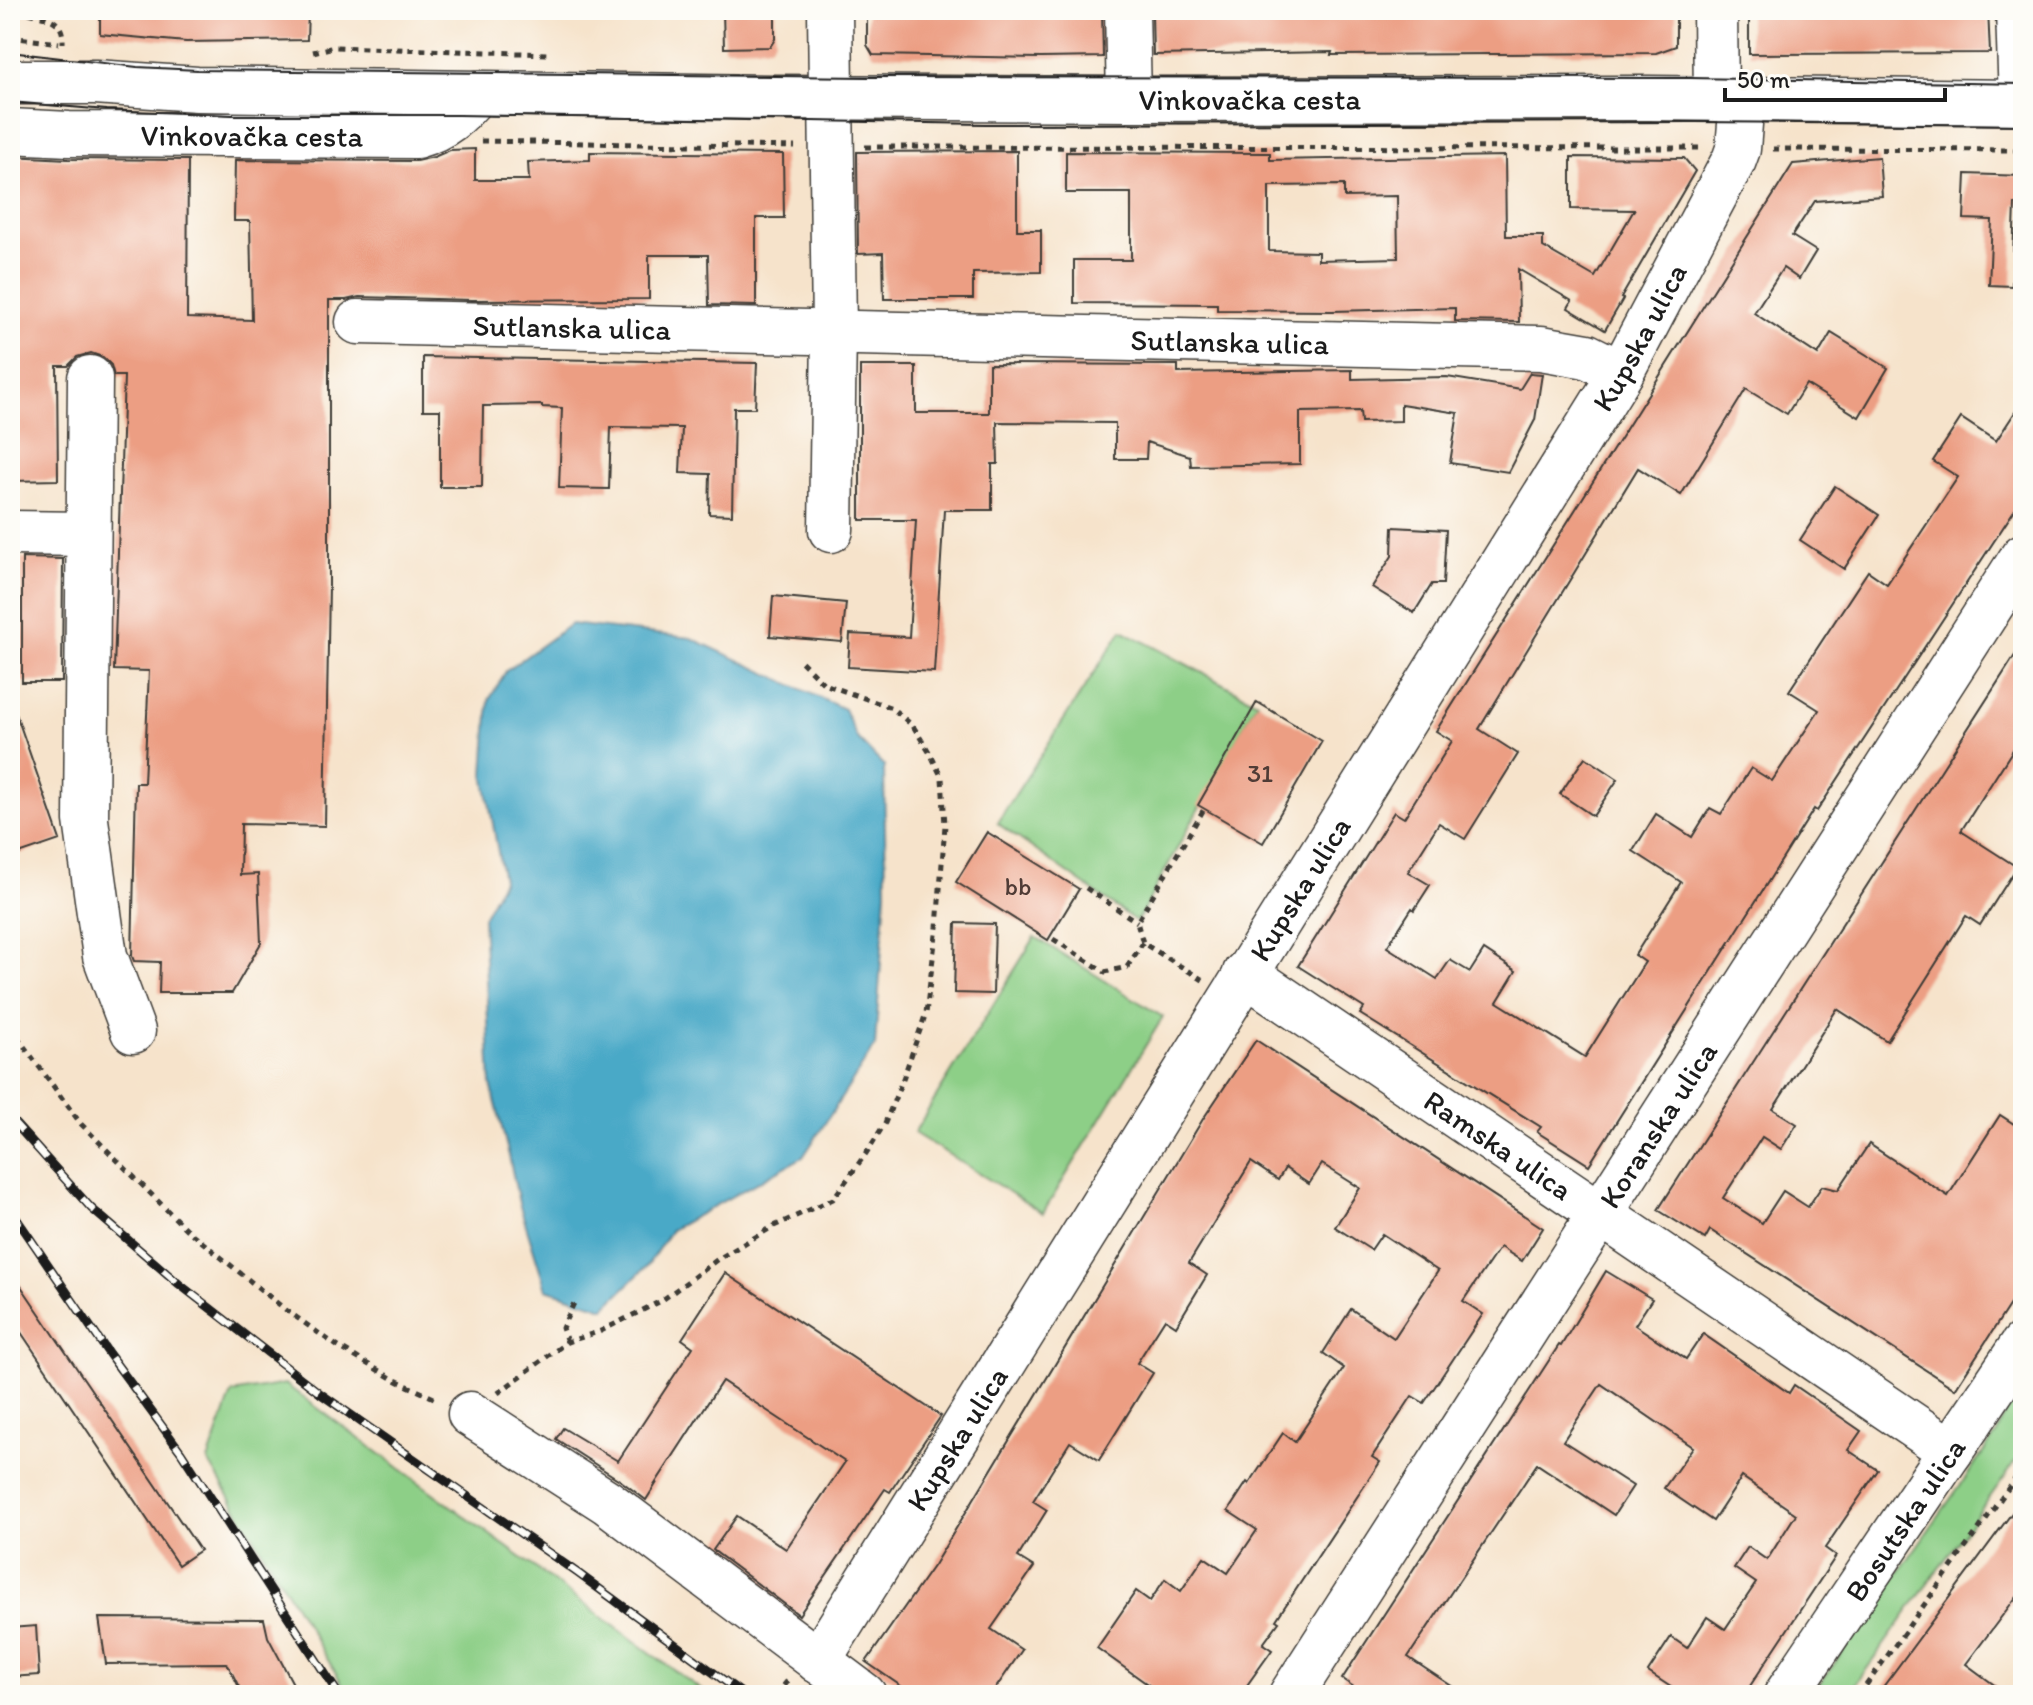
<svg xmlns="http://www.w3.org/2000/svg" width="2033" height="1705" viewBox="0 0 2033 1705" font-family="Itim,sans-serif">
<rect width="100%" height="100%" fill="#fdfcf7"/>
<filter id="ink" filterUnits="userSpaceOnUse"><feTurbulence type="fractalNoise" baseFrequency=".0125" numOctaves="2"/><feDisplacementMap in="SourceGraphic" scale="16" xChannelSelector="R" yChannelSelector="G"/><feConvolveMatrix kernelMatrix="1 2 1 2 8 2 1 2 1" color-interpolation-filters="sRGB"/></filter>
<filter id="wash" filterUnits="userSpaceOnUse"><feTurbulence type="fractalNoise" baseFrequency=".006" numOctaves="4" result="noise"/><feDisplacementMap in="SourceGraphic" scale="32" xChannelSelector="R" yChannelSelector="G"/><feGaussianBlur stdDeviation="1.8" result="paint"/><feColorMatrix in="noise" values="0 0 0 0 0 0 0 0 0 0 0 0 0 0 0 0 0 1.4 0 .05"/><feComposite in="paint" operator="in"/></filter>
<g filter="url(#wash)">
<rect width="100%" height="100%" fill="#f6e3cb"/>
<g fill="#8dcf87" stroke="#547652" stroke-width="2">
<path d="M1122,630l135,72 -120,220 -140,-99z"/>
<path d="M1035,937l128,80 -120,196 -129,-80z"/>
<path d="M2023,1368v83l-175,244h-36l185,-262z"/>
<path d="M285,1384l423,311h-359l-141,-234 24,-68z"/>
</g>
<path fill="#48a9c7" stroke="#326272" stroke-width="2" d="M571,624l120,14 153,71 13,29 27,28 2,126 -11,154 -72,111 -132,73 -24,36 -43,42 -58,-19 -27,-86 -10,-47 -18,-72 -8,-167 20,-37 -19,-106 5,-74 17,-29z"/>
<g id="blocks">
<g fill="#ec9e83" fill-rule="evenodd">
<path d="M100,10h208l-1,30 -121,2 -86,-8z"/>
<path d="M723,10h52v29l-5,8 -46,1z"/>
<path d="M867,10h235l1,47 -62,1 -168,-3 -6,-10z"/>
<path d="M1211,10h317v5l69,-1 1,-4h78v36l-20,7 -325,2 1,-3 -179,3 -1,-42 59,1z"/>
<path d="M1749,10h125v2l114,-2 2,43 -241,1z"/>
<path d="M475,149v31h54l-1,-18 62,-2v-8l193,2 1,64h-28v88l-47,-1 -1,-50h-59v44l-177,1 -113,-3 -13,3h-17v285l-4,241 -84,-2 -1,51 18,-1 3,69 -29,50h-73l1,-31 -26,-1 -2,-5 4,-173h8l5,-112 -35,-1 10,-294h-10l-3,-11 -8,-8 -12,-4 -14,4 -9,9h-11l1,114 -48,1v-325l58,3 120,1 -1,158 65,2 -2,-99h-16l1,-61 181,1 18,-4 16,-7z"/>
<path d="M1017,151v79h24v42l-68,1v26h-89l-1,-46 -25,1 -1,-102z"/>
<path d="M1066,152l204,1v7l235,-4 1,80h37v11l52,30 39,-67 -63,-1v-52l113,1 11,13 -74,127 2,1 -18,31 -37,-22 4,-7 -54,-32 1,53 -64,-1v-13l-123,3 -115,-1v-6l-143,-1v-43h57v-67h-65zM1344,185v12l53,-1 1,62 -80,2v-8l-49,-1v-65z"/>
<path d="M1879,157l3,39 -67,5 -23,35 24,15 -17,28 -16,-11 -29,45 64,42 13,-22 57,35 -29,49 -53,-33 -19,30 -41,-25 -65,106 -43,-27 -159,261 39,25 -53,85 -26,-16 -31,49 22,13 -16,25 -2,-2 -25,39 50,32 13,-19 20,12 14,-22 32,21 -19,31 88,55 60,-95 -10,-7 46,-73 -48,-31 23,-37 36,23 18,-29 11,6 30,-46 21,13 47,-71 -30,-19 79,-120 19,13 71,-107 -25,-16 28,-43 35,23 27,-41v97l-206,314 -3,-2 -225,356 -52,-33 4,-5 -181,-113 4,-6 -66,-42 96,-154 10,6 48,-77 -16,-10 357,-567z"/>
<path d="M1966,174l57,2v28h-8l-3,82 -23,-1 3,-65 -28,-1z"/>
<path d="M423,357l334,6 -2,45h-21l-2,107 -23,-1 1,-40 -30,-1 2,-45 -71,-1 -2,62 -50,-1 3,-80 -20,-1v-2l-59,1 -1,81h-42v-77h-17z"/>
<path d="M989,364l189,1v8l174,-3v9l95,-2 73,12 10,-16 12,1 -7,46 -27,52 -58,-9 8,-50 -57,-9v17l-40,1 -1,-11 -60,1v52l-109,2 -1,-10 -43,-14 -1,17h-31v-36l-118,-1 1,42h-6v46h-48l-10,162 -86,-5 2,-33 59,3 7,-117h-56v-154h56v47h73z"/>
<path d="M1835,486l44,29 -35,54 -44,-29z"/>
<path d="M1393,527l53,3 -3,54h-11l-18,29 -42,-26 20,-31z"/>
<path d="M22,558l41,1 -1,123h-40z"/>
<path d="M773,596l73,7 -4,39 -72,-6z"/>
<path d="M2023,643v91l-62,97 56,36 -37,58 -14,-9 -79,125 -50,-32 -64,100 24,15 -16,25 -19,-12 -39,61 39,25 21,-32 25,16 14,-21 16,4 31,-46 79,52 52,-81 23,15v154l-68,105 -245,-159 -5,9 -47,-29z"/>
<path d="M1257,702l65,39 -59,102 -65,-38z"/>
<path d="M10,708h4l46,132 -41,14 -9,-25z"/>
<path d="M1585,757l33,22 -25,37 -33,-22z"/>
<path d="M987,832l92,57 -31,51 -92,-58z"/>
<path d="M956,923l39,1 -2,70 -39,-1z"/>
<path d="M1256,1040l287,188 -21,33 -22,-14 -37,54 20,13 -59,89 -12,-7 -40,61 8,5 -104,158 3,2 -16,22 9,6 -32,45h-97l7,-9 -53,-38 39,-57 14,10 15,-22 16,12 23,-34 24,16 29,-43 -29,-19 19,-29 2,2 34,-51 12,9 49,-74 -21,-15 28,-44 43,29 44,-67 -56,-37 -11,16 -36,-23 25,-39 -38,-24 -13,20 -24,-16 -7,12 -27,-18 -62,101 18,12 -31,51 -11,-7 -28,44 16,10 -54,87 -29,-18 -37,59 14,9 -29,47 16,10 -43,62 31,21 -31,45h-77l-48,-33 68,-97 269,-446z"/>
<path d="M10,1270l190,280 -22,15 -168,-249z"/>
<path d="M1606,1271l46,28 -17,26 51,34 17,-25 86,59 5,-8 67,46 -13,19 30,20 -53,78 11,8 -92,139h-61l-35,-23 23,-35 16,11 20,-31 18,12 31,-46 -22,-15 14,-21 19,13 29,-46 -54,-37 -29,44 -49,-33 29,-41 -92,-63 -38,57 70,45 -19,29 -77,-51 -129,193 57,38h-99l-24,-16 217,-334 2,1z"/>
<path d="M725,1273l216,143 -51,76 -5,-3 -86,126 -86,-65 24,-34 49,33 59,-87 -123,-81 -67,103h1l-10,16 -25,-19 -65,-42 7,-11 55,33 75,-114 -11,-8z"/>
<path d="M2023,1498v90l-57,76 42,31h-131z"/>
<path d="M99,1618l165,1 4,18 31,58h-56l-16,-32 -121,1z"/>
<path d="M36,1626l3,49 -29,2v-49z"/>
</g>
</g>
</g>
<g filter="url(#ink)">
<use href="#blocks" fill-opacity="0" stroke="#3d3a36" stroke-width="2"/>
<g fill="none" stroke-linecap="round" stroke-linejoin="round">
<defs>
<g id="minor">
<path d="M830,10l4,321 -3,199"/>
<path d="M1127,10l2,89"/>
<path d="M1715,10l1,89"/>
<path d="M2018,10l3,92"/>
<path id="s1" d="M10,131l59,3 347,2c29,-8 42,-21 61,-43"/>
<path id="s2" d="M358,322l1183,26 46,8 34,17"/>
<path d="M90,378l-4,442 19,136 28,75"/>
<path d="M10,533l78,1"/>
<path id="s3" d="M1245,973l706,478"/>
<path d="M470,1414l137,88 257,193"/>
<path id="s4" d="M818,1661l803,-1288 113,-213 4,-11 4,-50"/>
<path id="s5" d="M1291,1695l732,-1139"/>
<path id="s6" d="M1786,1695l237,-351"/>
</g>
<g id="major">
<path id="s7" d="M10,82h85l102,7 575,8 357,2 519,-1 375,4"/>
</g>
</defs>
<use href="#minor" stroke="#3d3a36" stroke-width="47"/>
<use href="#major" stroke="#3d3a36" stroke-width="47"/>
<g stroke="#3d3a36" stroke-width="5" stroke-dasharray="6 6" stroke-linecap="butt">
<path d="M29,13c19,5 35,6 34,30"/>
<path d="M10,37l49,6"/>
<path d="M313,52l21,-5 216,7"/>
<path d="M481,141l314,6"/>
<path d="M865,147l834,1"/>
<path d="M1773,149l250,1"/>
<path d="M1086,888l51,34"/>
<path d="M1053,939l52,33 22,-5 16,-24"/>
<path d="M1203,980l-60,-37 -6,-21 67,-113"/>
<path d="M10,1027l71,97 105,105 100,81 51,36 56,33 45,21"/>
<path d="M567,1342l-5,-14 13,-27"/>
<path d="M498,1393l69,-51 34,-11 60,-30 57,-42 56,-33 59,-27 34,-47 18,-29 19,-47 22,-63 11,-86 8,-102 -3,-47 -11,-23 -18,-29 -21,-18 -68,-24 -23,-23"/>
<path d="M776,1695l12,-15"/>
<path d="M1859,1695l164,-227"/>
</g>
<use href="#minor" stroke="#fff" stroke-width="44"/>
<use href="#major" stroke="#fff" stroke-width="44"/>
<g stroke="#1c1c1c" stroke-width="2">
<path d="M10,52l127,15 61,3 671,7 821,1 333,6"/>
<path d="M10,102l97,8 125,5h226l527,9 710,-2 328,3"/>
</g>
<defs>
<g id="rail">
<path d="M10,1118l81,90 88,76 142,110 258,180 165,121"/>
<path d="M10,1209l99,145 72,98 158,243"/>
</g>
</defs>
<use href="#rail" stroke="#1c1c1c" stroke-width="9"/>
<use href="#rail" stroke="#fdfcf7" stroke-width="6" stroke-dasharray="18" stroke-linecap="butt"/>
</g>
</g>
<g text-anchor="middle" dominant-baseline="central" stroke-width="6" stroke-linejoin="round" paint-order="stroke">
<g font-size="26" fill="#503c36">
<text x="1260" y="773">31</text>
<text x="1018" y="886">bb</text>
</g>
<g font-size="30" fill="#1c1c1c" stroke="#fdfcf7">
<text stroke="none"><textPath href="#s7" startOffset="1240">Vinkovačka cesta</textPath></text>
<text stroke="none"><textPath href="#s1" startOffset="242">Vinkovačka cesta</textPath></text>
<text stroke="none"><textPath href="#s2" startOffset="214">Sutlanska ulica</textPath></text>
<text stroke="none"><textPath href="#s4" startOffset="1558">Kupska ulica</textPath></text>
<text stroke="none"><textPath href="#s2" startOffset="872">Sutlanska ulica</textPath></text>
<text stroke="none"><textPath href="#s4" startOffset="910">Kupska ulica</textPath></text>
<text stroke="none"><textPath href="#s5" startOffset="678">Koranska ulica</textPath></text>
<text stroke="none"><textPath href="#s3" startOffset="306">Ramska ulica</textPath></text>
<text stroke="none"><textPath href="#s4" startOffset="262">Kupska ulica</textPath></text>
<text stroke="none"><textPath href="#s6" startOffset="212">Bosutska ulica</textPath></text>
</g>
</g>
<rect width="2033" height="1705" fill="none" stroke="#fdfcf7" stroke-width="40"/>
<path d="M1725 88v12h220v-12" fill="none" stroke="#1c1c1c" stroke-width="4"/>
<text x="1737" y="88" font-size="24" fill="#1c1c1c" stroke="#fdfcf7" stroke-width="6" paint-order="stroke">50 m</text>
</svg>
